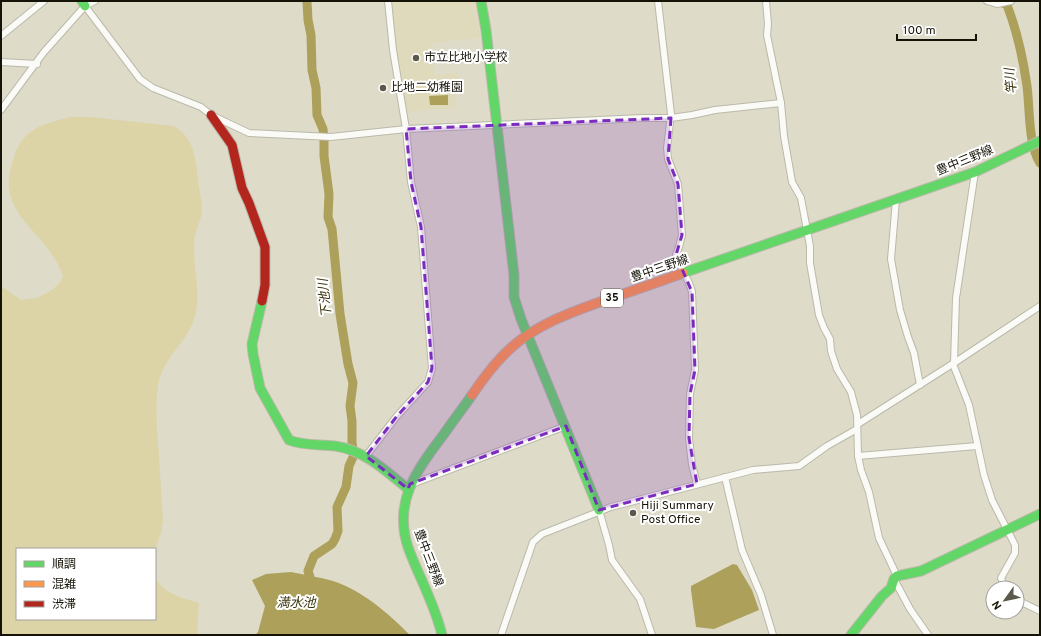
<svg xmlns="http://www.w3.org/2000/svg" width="1041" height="636" viewBox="0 0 1041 636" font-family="Overpass,'Noto Sans JP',sans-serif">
<rect width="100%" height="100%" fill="#dedbc9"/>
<path fill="#e0dabc" d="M391,1h83l6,37 -48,5 3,32 23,-2 -3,35 -50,4z"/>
<path fill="#dcd4a7" d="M70,117h20l83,9c23,11 23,38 26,61 1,7 3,17 3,24 -1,11 -8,21 -8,32 -1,26 8,51 0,76 -8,25 -31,38 -36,66 -3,23 -1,47 1,70 1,22 3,44 4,66l-2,12 -6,16h-138v70h138v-42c10,18 26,20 44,26l-2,32h-196v-349l20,14c4,-1 9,-1 14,-2 10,-3 25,-11 28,-22 -4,-11 -10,-21 -18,-31 -17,-21 -39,-38 -36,-68 1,-7 3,-14 5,-20 9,-29 30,-33 56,-40z"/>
<g fill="#aca05a">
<path d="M448,95v10h-18l-1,-9z"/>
<path d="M733,564l4,1 15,25 7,20 -45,19 -18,-2 -5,-37v-4z"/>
<path d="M291,572c13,3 28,5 42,9 30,10 55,32 77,54h-155l3,-3 7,-26 -13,-26 14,-6z"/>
</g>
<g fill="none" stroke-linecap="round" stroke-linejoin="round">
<g stroke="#aca05a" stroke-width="9">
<path d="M998,1l9,4c10,26 16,53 20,81 3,23 1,58 13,77"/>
<path d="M307,2l1,18 3,15 1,35 4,18 1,27 6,14 1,11v16l5,38 -1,23 4,12 8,85 8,50 5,19 -3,23 2,15v22l2,12 -5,11 -3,21 -9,20 1,24 -3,8 -3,5 -18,12 -6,15 2,6"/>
</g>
<defs>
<g id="street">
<path d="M658,1l13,113 -4,34 1,11 10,25 4,51 -3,12 -3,8c4,13 13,24 16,37l3,78 -5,24 -1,44 3,27 5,19"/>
<path d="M766,1l2,23 -1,11 14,68 3,33 8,46 9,16 9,48v17l9,52 5,13 6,11 1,12 6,18 14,23 6,23 1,41 3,14 8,22 10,46 18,38"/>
<path d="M987,1l10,3 14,-3"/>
<path d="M85,6l55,73 13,9 48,19 10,8 38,18 82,4 75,-8 -13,-79 -5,-49"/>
<path d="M1,36l43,-35"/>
<path d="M1,62l36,2"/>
<path d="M1,110l43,-58 41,-46 10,-5"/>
<path d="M896,200l-5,59 9,51 8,27 6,16 6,32"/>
<path d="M954,363l2,-65 19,-126"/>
<path d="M953,364l16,41 15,70 8,25 23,45v8l-14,25 4,10"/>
<path d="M858,424l96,-61 86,-57"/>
<path d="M366,456l31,-40 31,-34 4,-14 -11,-141 -10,-45 -5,-53 236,-11h29l21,-3 23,-5 66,-7"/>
<path d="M858,456l119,-10"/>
<path d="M725,477l17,73 19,45 12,40"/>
<path d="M412,484l154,-58"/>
<path d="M599,510l10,35 3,15 28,39 12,36"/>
<path d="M894,579l16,30 18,26"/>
<path d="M1017,600l23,11"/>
<path d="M501,635l32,-93 9,-8 69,-27 142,-37 46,-4 28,-20 30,-17"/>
</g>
<g id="fast">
<path d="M82,1l3,5"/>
<path d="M481,1l5,29 28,245v22l7,22 78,191"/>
<path d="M683,273l292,-101 65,-31"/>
<path d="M262,301l-10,43 1,10 7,34 29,52c15,6 30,4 46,6 29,4 51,25 73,43"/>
<path d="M442,635c-7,-30 -22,-56 -33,-85 -17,-47 7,-79 35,-116 9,-13 19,-26 28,-39"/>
<path d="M851,635l31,-39 9,-8 3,-9 3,-3 24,-5 119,-57"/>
</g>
<path id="slow" d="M472,395c12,-18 25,-35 41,-49 28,-24 62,-35 95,-47 25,-8 50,-17 75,-26"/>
<path id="jam" d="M211,115l21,30 10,43 7,15 16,44v38l-3,16"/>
</defs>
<use href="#street" stroke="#bbb9aa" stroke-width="8"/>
<use href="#fast" stroke="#bbb9aa" stroke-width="11"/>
<use href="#slow" stroke="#bbb9aa" stroke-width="11"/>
<use href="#jam" stroke="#bbb9aa" stroke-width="11"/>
<use href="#street" stroke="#fafaf7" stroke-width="6"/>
<use href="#fast" stroke="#63d668" stroke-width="9"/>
<use href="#slow" stroke="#ff974d" stroke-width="9"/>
<use href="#jam" stroke="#b3261e" stroke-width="9"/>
</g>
<path fill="#7b2cbf" fill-opacity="0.2" stroke="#7b2cbf" stroke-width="3" stroke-dasharray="8 5" stroke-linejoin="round" d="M671,118l-3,41 10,25 4,51 -6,20 16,37 3,78 -5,24 -1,44 8,46 -98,26 -33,-84 -156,58 -2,5 -42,-33 31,-40 31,-34 4,-14 -11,-141 -10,-45 -5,-53z"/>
<g fill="#5b594b" stroke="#fff" stroke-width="1.5">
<circle cx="416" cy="58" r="4"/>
<circle cx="383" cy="88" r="4"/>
<circle cx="633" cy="513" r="4"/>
</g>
<g text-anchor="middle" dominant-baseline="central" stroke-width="4" stroke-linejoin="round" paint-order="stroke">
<rect fill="#fff" stroke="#5b5a51" stroke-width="1" x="601" y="289" width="22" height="18" rx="3"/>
<g font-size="11" font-weight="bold" fill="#151307">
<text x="612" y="298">35</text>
</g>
<g font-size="12" fill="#151307" stroke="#fff" text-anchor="start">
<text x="424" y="58">市立比地小学校</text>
<text x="391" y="88">比地二幼稚園</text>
<text x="641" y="506">Hiji Summary<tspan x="641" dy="14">Post Office</tspan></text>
</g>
<g font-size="12" fill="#151307" stroke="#fff">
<text transform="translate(965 161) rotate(-22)">豊中三野線</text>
<text transform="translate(660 269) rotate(-19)">豊中三野線</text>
<text transform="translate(428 558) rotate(69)">豊中三野線</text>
</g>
<g font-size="13" font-style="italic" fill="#3b350e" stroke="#fff">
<text transform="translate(1012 81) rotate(-96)">竿川</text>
<text transform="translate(326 298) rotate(-96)">下池川</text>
<text x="296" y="604">満水池</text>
</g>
</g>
<rect width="1041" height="636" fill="none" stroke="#151307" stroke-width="4"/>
<rect x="16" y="548" width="140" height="72" fill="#ffffff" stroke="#a1a19c"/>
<rect x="24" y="561" width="20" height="6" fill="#63d668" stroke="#a1a19c"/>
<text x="52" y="568" font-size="12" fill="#151307">順調</text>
<rect x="24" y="581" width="20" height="6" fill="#ff974d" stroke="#a1a19c"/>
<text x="52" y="588" font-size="12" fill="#151307">混雑</text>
<rect x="24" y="601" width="20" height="6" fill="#b3261e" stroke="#a1a19c"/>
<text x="52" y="608" font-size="12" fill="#151307">渋滞</text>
<g transform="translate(1005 600) rotate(237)"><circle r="19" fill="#ffffff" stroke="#a1a19c"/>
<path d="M0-3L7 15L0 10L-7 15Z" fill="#5b594b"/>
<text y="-6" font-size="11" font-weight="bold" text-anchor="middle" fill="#151307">N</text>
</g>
<path d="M897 34v6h79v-6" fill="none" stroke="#151307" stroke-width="2"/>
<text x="903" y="34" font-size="12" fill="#151307" stroke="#ffffff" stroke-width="3" paint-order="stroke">100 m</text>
</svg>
